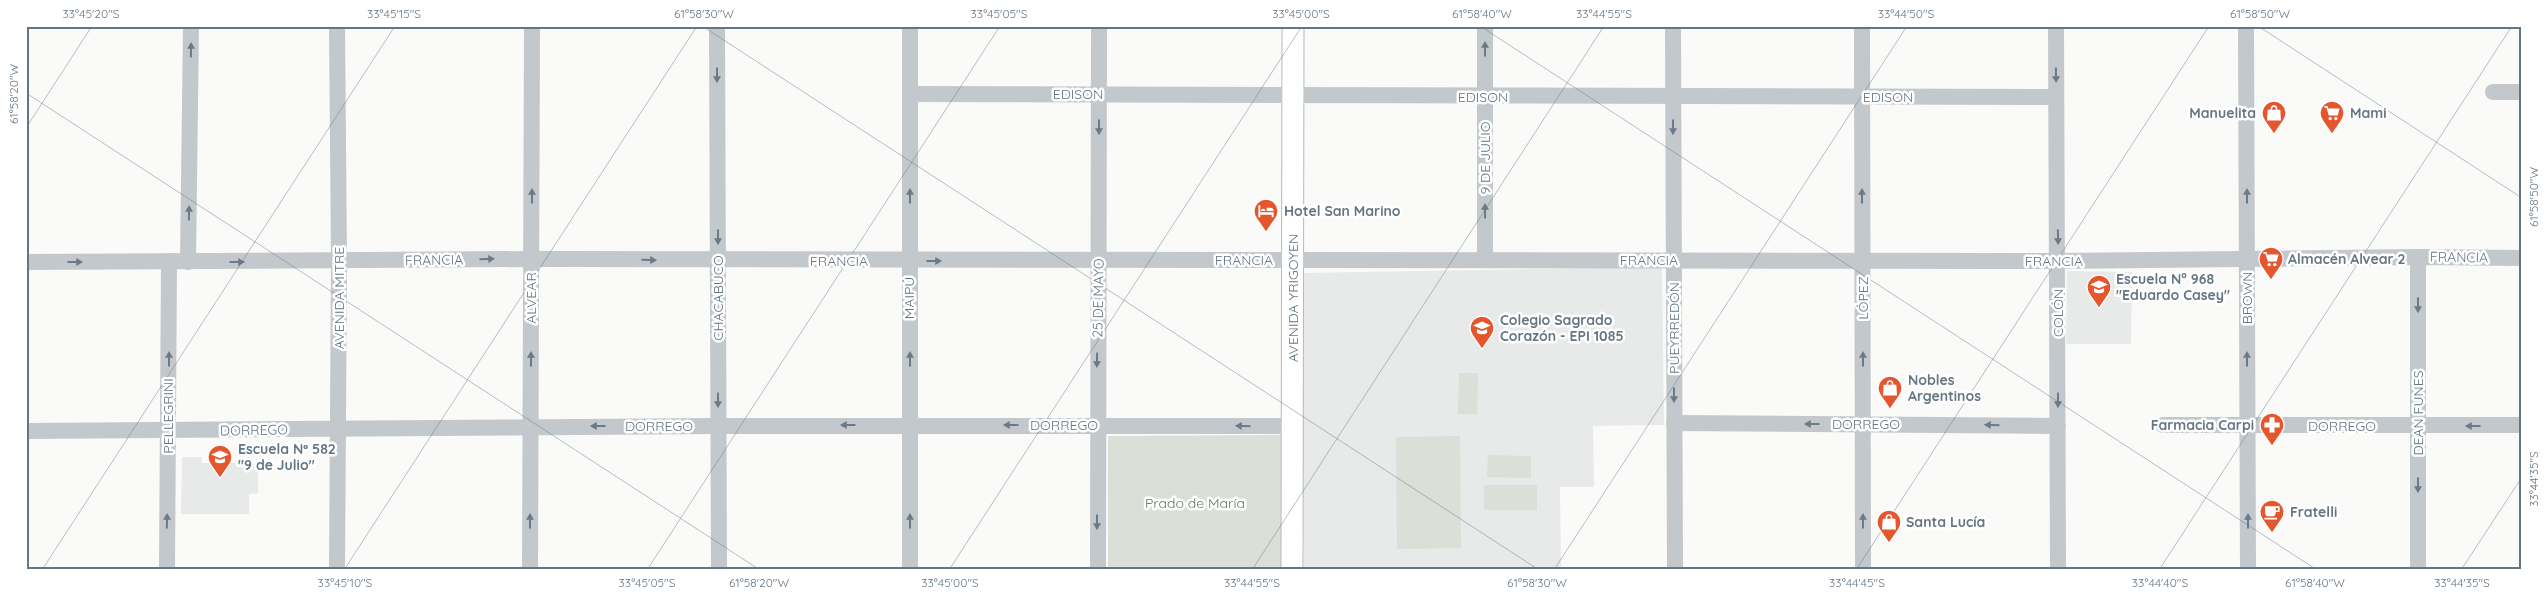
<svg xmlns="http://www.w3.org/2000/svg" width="2548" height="596" viewBox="0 0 2548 596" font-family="Quicksand,sans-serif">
<rect width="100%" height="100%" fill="#fafaf8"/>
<g fill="#e8e9e9">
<path d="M1662,267l2,158 -71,1 1,61h-34l1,83h-257l-4,-297z"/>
<path d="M2067,271l65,1 -1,72h-65z"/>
<path d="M182,457h20v6h56v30l-9,1v20h-68z"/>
</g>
<g fill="#dadfd7">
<path d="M1459,373h19l-1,41h-19z"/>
<path d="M1282,435v135h-174v-134z"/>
<path d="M1460,436l1,112 -64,1 -1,-112z"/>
<path d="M1488,455l43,1v22l-44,-1z"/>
<rect x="1484" y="485" width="53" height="25"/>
</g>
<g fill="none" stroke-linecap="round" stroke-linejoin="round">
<defs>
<path id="major" d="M1292,570l1,-544"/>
</defs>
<use href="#major" stroke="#b5babe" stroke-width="23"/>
<g stroke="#c3c8cc" stroke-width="16">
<path d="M717,26l2,544"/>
<path d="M910,26v544"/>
<path d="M1485,26v234"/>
<path d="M1673,26l2,544"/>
<path d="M1862,26l1,544"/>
<path d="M2056,26l2,544"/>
<path d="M2246,26l2,544"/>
<path d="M2493,92h29"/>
<path d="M910,94l1146,3"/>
<path d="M2418,257v313"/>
<path d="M26,262l505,-3 1527,2 360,-4 104,1"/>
<path d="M188,262l3,-236"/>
<path d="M1674,423l384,3"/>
<path d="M2163,425h359"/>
<path d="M26,431l692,-5h574"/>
<path d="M167,570l2,-309"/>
<path d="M337,570l2,-309 -2,-235"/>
<path d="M530,570l2,-544"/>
<path d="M1098,570l1,-544"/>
</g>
<use href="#major" stroke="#fff" stroke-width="21"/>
</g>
<defs><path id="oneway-solid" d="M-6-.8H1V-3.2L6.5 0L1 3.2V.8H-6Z" transform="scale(1.25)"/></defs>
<g fill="#6a7a87">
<use href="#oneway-solid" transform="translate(1485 49) rotate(-90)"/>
<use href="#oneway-solid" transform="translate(191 50) rotate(-89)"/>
<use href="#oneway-solid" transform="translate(717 75) rotate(90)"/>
<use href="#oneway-solid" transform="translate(2056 75) rotate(89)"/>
<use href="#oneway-solid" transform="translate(1099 127) rotate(90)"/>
<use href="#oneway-solid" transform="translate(1673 127) rotate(90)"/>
<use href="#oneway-solid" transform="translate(532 196) rotate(-90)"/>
<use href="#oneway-solid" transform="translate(910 196) rotate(-90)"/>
<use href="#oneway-solid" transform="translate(1862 196) rotate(-90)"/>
<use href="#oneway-solid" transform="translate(2247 196) rotate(-90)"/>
<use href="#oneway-solid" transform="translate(1485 211) rotate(-90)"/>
<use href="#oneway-solid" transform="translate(189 213) rotate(-89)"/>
<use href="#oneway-solid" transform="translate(718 237) rotate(90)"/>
<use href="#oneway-solid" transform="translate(2058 237) rotate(89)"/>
<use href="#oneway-solid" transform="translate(487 259) rotate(-1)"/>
<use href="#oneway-solid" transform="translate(649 260) rotate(1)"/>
<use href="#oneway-solid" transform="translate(934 261)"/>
<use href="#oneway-solid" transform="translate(75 262)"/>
<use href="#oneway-solid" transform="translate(237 262)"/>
<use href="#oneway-solid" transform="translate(2418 305) rotate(90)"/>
<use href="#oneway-solid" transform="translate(169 359) rotate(-90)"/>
<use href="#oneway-solid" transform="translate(531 359) rotate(-90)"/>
<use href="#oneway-solid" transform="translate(910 359) rotate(-90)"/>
<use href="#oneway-solid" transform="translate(1863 359) rotate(-90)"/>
<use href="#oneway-solid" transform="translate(2247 359) rotate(-90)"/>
<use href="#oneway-solid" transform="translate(1097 360) rotate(91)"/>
<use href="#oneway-solid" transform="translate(1674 395) rotate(90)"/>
<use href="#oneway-solid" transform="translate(718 400) rotate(90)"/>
<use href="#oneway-solid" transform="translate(2058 400) rotate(90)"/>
<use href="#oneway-solid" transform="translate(1812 424) rotate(-180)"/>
<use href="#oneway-solid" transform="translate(848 425) rotate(180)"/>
<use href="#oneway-solid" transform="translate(1011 425) rotate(180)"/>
<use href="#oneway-solid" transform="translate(1992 425) rotate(-179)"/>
<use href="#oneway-solid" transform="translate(598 426) rotate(180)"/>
<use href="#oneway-solid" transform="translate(1243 426) rotate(-179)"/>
<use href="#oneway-solid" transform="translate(2473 426) rotate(180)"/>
<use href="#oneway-solid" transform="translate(2418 485) rotate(90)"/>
<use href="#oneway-solid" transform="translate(167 521) rotate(-89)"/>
<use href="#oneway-solid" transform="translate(530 521) rotate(-90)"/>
<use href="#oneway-solid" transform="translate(910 521) rotate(-90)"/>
<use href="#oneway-solid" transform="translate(1863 521) rotate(-90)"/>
<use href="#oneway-solid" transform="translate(2248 521) rotate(-90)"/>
<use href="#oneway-solid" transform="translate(1097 522) rotate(90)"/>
</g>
<path fill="none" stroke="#657683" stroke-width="1" stroke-opacity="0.45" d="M702,26l837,544M1480,26l837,544M2258,26l264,172M26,93l734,477M26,128l66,-102M42,570l353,-544M344,570l353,-544M647,570l353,-544M949,570l353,-544M1252,570l352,-544M1554,570l353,-544M1856,570l353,-544M2159,570l353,-544M2461,570l61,-93"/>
<defs>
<symbol id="shop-pin" viewBox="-11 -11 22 30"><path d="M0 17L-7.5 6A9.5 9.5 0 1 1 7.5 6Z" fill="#e4572e" stroke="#fff"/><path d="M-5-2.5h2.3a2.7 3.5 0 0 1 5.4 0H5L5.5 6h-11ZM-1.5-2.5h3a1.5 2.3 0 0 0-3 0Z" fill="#fff"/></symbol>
<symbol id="supermarket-pin" viewBox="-11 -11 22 30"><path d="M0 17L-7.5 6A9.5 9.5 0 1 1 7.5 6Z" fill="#e4572e" stroke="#fff"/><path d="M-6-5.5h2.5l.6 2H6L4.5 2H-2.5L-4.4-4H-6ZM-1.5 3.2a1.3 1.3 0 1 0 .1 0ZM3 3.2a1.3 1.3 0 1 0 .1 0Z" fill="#fff"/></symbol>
<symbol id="hotel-pin" viewBox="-11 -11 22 30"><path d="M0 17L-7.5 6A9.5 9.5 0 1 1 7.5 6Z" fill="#e4572e" stroke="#fff"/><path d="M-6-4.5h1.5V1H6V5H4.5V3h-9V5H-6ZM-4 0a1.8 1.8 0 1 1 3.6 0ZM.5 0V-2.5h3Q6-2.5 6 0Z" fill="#fff"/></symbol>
<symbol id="school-pin" viewBox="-11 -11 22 30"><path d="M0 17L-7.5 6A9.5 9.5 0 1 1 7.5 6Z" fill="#e4572e" stroke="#fff"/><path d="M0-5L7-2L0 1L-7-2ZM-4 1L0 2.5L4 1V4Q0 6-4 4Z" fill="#fff"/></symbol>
<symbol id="pharmacy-pin" viewBox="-11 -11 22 30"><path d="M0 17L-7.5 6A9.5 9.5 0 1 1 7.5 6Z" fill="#e4572e" stroke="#fff"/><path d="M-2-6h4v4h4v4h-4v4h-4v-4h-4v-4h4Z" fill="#fff"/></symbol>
<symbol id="cafe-pin" viewBox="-11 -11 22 30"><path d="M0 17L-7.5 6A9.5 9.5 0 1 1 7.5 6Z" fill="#e4572e" stroke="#fff"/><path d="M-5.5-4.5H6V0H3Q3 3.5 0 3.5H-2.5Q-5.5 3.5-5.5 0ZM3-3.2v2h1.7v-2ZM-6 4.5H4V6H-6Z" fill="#fff"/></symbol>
</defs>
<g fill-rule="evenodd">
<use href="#shop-pin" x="2260" y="99" width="28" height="38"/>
<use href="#supermarket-pin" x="2318" y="99" width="28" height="38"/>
<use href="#hotel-pin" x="1252" y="197" width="28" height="38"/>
<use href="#supermarket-pin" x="2257" y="245" width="28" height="38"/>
<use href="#school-pin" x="2085" y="273" width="28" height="38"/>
<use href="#school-pin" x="1468" y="314" width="28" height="38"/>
<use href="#shop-pin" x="1876" y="374" width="28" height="38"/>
<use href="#pharmacy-pin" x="2258" y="411" width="28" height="38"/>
<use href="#school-pin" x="206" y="443" width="28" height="38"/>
<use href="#cafe-pin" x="2258" y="498" width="28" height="38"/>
<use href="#shop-pin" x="1875" y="508" width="28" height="38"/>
</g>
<g text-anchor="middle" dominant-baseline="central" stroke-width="5" stroke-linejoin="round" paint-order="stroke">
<g font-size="14" fill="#657683" stroke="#fff">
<text x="1078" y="94">EDISON</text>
<text x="1483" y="97">EDISON</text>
<text x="1888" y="97">EDISON</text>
<text transform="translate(1485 158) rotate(-90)">9 DE JULIO</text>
<text transform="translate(2459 257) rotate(1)">FRANCIA</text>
<text transform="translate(434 260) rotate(-1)">FRANCIA</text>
<text x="1244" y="260">FRANCIA</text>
<text x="1649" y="260">FRANCIA</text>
<text x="839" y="261">FRANCIA</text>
<text x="2054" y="261">FRANCIA</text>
<text transform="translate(339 298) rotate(-90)">AVENIDA MITRE</text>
<text transform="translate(531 298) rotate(-90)">ALVEAR</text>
<text transform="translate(718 298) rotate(-90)">CHACABUCO</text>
<text transform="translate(909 298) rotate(-90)">MAIPÚ</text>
<text transform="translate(1098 298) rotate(-89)">25 DE MAYO</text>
<text transform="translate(1293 298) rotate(-90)">AVENIDA YRIGOYEN</text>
<text transform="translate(1863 298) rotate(-90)">LÓPEZ</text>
<text transform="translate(2247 298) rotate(-90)">BROWN</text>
<text transform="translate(2058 313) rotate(-90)">COLÓN</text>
<text transform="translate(1674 328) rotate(-90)">PUEYRREDÓN</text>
<text transform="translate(2418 413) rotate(-90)">DEAN FUNES</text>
<text transform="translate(168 416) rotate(-90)">PELLEGRINI</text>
<text x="1866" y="424">DORREGO</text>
<text x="1064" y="425">DORREGO</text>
<text x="659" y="426">DORREGO</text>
<text x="2342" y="426">DORREGO</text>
<text transform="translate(254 430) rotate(-1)">DORREGO</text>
</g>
<g font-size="14" font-weight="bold" fill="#657683" stroke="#fff" text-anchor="start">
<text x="2256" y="113" text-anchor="end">Manuelita</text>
<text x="2350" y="113">Mami</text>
<text x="1284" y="211">Hotel San Marino</text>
<text x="2288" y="259">Almacén Alvear 2</text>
<text x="2116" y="279">Escuela N° 968<tspan x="2116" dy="16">"Eduardo Casey"</tspan></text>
<text x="1500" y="320">Colegio Sagrado<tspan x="1500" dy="16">Corazón - EPI 1085</tspan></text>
<text x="1908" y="380">Nobles<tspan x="1908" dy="16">Argentinos</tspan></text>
<text x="2254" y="425" text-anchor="end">Farmacia Carpi</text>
<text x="238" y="449">Escuela Nº 582<tspan x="238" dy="16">"9 de Julio"</tspan></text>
<text x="2290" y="512">Fratelli</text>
<text x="1906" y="522">Santa Lucía</text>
</g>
<g font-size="14" fill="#687a64" stroke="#fff">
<text x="1195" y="503">Prado de María</text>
</g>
</g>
<rect width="2548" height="596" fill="none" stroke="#ffffff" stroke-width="55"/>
<rect x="28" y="28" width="2492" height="540" fill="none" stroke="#657683" stroke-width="2"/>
<g font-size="12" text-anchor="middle" fill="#657683">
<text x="91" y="18">33°45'20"S</text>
<text x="394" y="18">33°45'15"S</text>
<text x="704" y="18">61°58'30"W</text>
<text x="999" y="18">33°45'05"S</text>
<text x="1301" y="18">33°45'00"S</text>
<text x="1482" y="18">61°58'40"W</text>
<text x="1604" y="18">33°44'55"S</text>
<text x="1906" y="18">33°44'50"S</text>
<text x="2260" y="18">61°58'50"W</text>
<text transform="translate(14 94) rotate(-90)" y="4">61°58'20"W</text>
<text transform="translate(2534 197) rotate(-90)" y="4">61°58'50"W</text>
<text transform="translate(2534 479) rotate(-90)" y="4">33°44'35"S</text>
<text x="345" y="587">33°45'10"S</text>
<text x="647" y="587">33°45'05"S</text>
<text x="759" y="587">61°58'20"W</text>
<text x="950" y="587">33°45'00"S</text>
<text x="1252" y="587">33°44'55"S</text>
<text x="1537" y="587">61°58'30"W</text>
<text x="1857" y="587">33°44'45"S</text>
<text x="2160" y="587">33°44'40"S</text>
<text x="2315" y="587">61°58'40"W</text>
<text x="2462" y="587">33°44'35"S</text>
</g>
</svg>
